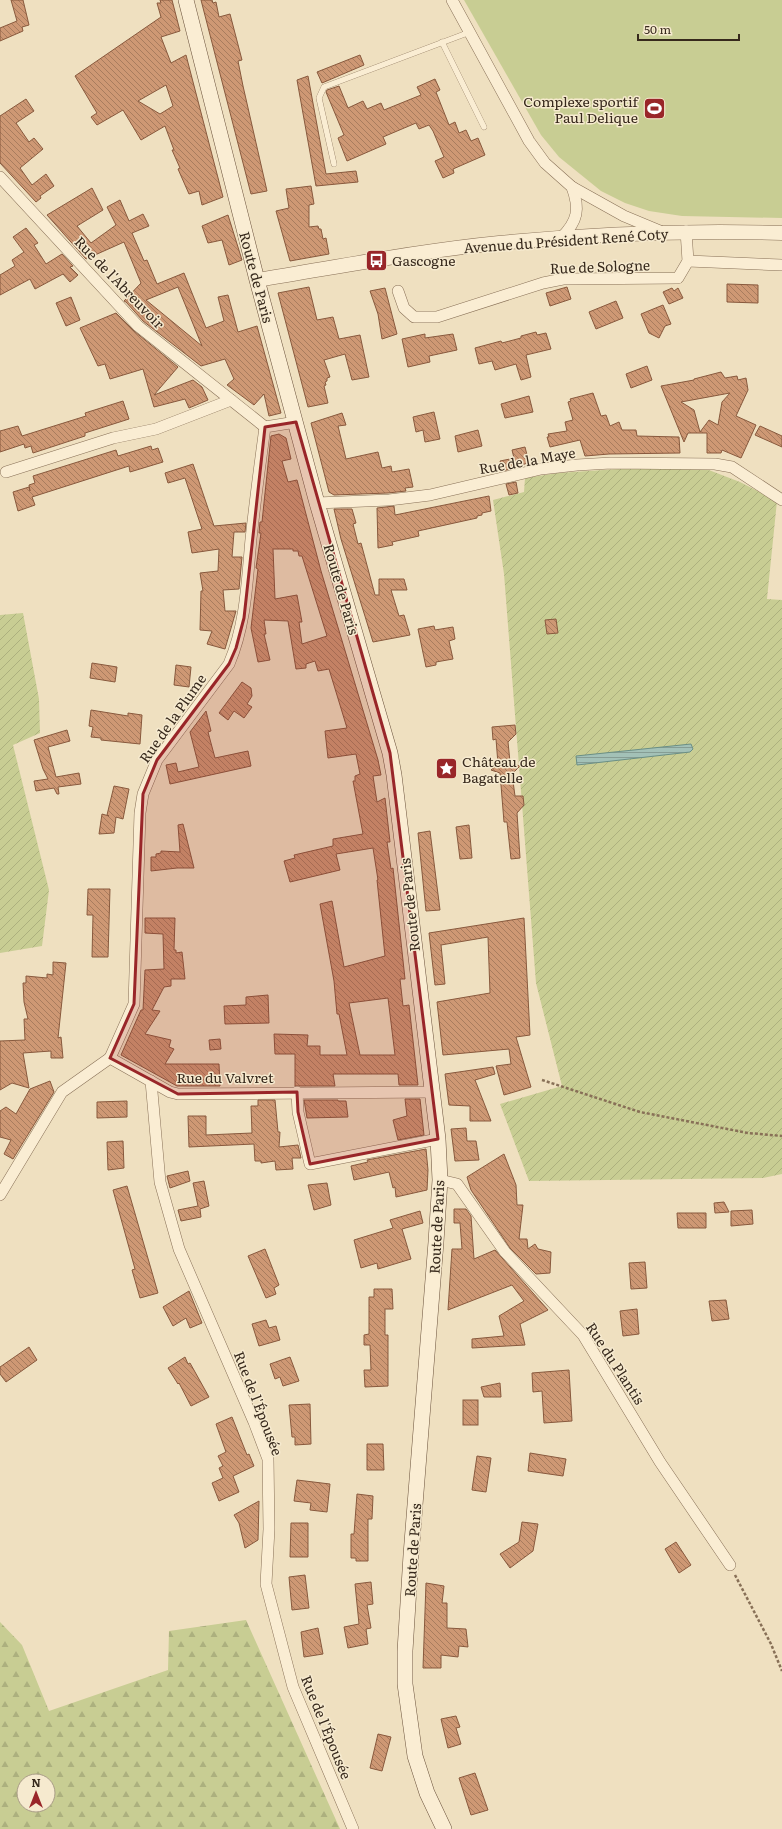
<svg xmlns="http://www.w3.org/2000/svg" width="782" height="1829" viewBox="0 0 782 1829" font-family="Literata,serif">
<defs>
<pattern id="forest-firs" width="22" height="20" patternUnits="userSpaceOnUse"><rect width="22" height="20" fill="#c8cd93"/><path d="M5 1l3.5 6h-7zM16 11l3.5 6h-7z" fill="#acb07e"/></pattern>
<pattern id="garden-furrows" width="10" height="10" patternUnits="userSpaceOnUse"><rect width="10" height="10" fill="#c8cd93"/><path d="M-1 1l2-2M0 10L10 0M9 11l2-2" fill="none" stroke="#acb07e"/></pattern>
<pattern id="water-rules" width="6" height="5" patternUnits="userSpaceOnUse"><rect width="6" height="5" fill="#a3c1b7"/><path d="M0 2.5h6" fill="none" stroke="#869d94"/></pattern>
<pattern id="building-back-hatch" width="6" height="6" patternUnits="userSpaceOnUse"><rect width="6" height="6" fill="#ce9874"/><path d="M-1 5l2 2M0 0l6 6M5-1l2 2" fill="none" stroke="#a87c5e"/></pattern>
</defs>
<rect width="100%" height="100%" fill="#efe0c0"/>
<path fill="url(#forest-firs)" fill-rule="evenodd" d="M246,1620l94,209h-340v-207l22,23 27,66 119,-41 1,-39zM24,1781h24v24h-24z"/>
<g fill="url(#garden-furrows)">
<path d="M649,467h52l39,15 37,19 -10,98 15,1v574l-19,4 -234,3 -29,-77 62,-18 -26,-103 -32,-409 -11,-74 31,-8 1,-14 33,-5z"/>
<path d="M23,613l16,86 1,34 -27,12 36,145 -7,56 -42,7v-338z"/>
</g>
<path fill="#c8cd93" d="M464,0h318v218l-100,-2 -33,-5 -24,-8 -24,-12 -42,-34 -18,-22z"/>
<path fill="url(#water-rules)" stroke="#6a8f85" d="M691,744l2,5 -3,3 -113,13 -1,-9z"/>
<g fill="url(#building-back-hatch)" stroke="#88593d" fill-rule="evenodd">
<path d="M11,0h12l6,25 -7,2 1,4 -23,10v-13l17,-7z"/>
<path d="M160,0h12l8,31 -19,6 10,26 15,-8 37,142 -21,8 -3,-14 -10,3 -11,-25 2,-1 -8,-18h2l-9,-24 -24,14 -18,-30 -26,15 -6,-8 6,-4 -22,-37 86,-59 -4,-14h4zM166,85l7,21 -13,8 -22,-13z"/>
<path d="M201,0h11l1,3 3,-1 3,15 11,-3 12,46 -4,1 5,25 24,105 -16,3z"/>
<path d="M360,55l4,10 -42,18 -5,-11z"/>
<path d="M308,76l18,98 30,-3 2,11 -42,4 -19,-106z"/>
<path d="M435,79l5,11 -4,2 13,33 6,-3 4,11 7,-3 5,11 7,-3 7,17 -32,14 1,4 -11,5 -8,-17 9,-4 -11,-26 -4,-6 -10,4 -3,-6 -33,14 3,7 -39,17 -9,-23 6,-3 -18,-43 1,-2 12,-4 9,22 15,-7 4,8 14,-6 3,7 37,-15 -4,-8z"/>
<path d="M26,99l8,12 -18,12 13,19 5,-4 9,11 -23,19 12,17 14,-11 8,12 -14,10 1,2 -5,4 -36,-39v-47z"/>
<path d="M311,186l3,18 -5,1v22l9,-1 1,3h2l2,10 3,-1 3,16 -39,7 -14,-50 13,-3 -3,-19z"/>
<path d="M92,188l11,22 -26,16 14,17 25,-18 -9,-18 13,-7 9,21 14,-7 6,12 -17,7 12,28 3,-1 10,24 27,-11 22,55 18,-7 -6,-24 10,-2 10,37 19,-6 24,87 -12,3 -5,-22 -10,11 -27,-20 7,-6 -9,-20 -24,7 -58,-45 -17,-19 -2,-1 17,-18 -17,-41 -38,17 -39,-44zM178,287l24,59 -56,-46z"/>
<path d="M228,215l14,45 -13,5 -7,-25 -14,3 -6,-17z"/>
<path d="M26,228l12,15 -4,2 12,19 16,-10 11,12 -3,1 8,8 -8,7 -7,-8 -28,15 -5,-10 -30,16v-20l15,-9 -3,-6 12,-8 -11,-15z"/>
<path d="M727,284l31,1v18l-31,-1z"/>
<path d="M309,287l8,33 16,-3 6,22 21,-4 9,42 -17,3 -7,-26 -21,6 6,17 -3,1v3l-2,1 1,3 -2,1 4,17 -20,4 -30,-114z"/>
<path d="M567,287l4,12 -21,7 -4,-13z"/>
<path d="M385,288l12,46 -15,5 -4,-25 -8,-23z"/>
<path d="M672,288l2,3 4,-3 5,10 -14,6 -6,-12z"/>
<path d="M71,297l9,23 -14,6 -10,-23z"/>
<path d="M616,301l7,17 -27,11 -7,-17z"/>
<path d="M663,305l8,19 -6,2 -6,12 -10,-5 -8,-19z"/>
<path d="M116,313l18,18 44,36 -24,28 39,-15 9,7 6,13 -19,8 -4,-9 -31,8 -11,-38 -33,10 -5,-15 -7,2 -18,-38z"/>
<path d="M536,332l1,3 9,-2 5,16 -25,6 5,22 -10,3 -5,-16 -21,6 -3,-9 -13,3 -4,-16 26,-7 1,2 19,-5v-2z"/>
<path d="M425,334v4l28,-4 4,16 -28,6 1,6 -22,5 -6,-28z"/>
<path d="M647,366l5,14 -21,8 -5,-14z"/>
<path d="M721,372l4,6 12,-2 1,4 8,-2 2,12 -12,26 20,9 -15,33 -19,-8 -1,3h-14v-20h-19l-4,9 -23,-56 33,-6v-1zM730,393l-8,9 -4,23 -9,-5 -9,12 -6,-22 -13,-8z"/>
<path d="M593,393l8,23 5,-1 4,11 9,-4 3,8h14l1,6 42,1 1,16 -71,1 -24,2 -5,-16 -30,7 -3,-10h2l-1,-3 19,-3 -2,-9 8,-2 -5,-18 3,-1 -1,-2z"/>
<path d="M529,396l4,16 -28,6 -4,-14z"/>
<path d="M123,401l6,18 -44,14v3l-52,17 -2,-7 -6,2 -1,-4 -24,8v-21l18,-5 4,10 64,-20 -1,-3z"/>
<path d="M434,412l6,27 -15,3 -2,-12 -7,2 -3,-15z"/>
<path d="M342,413l4,12 -8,1 8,33 32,-7 4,16 9,-2 1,6 17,-3 4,18 -8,1 1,3 -18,2 -54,2 -5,-3 -18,-69z"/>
<path d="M760,426l22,10v11l-27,-12z"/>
<path d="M478,430l4,16 -24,6 -3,-16z"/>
<path d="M279,434l7,4 5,21 -9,2 6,21 9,-2 24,91 57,189 3,15 -8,1 4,26 8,-4 5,44h-3l4,27 2,-1 12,111h-5l3,27 6,-1 9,80h-19l-1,-11h-65l2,12h-40v-32h-20l-1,-20 34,1 -1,11h13v9h27l-8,-41h-2l-3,-33 -14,-77 12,-3 12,66 41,-11 -8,-76h1l-5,-32 -37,6 4,16 -50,12 -6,-21 11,-3 -1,-3 39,-9v-7l30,-5 -10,-53h2v-5l5,-2 -4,-20 -28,4 -3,-27 22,-3 -18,-59 -11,2 -3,-10 -9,3v4l-10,1 -8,-48 -24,-1 2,14h-2l6,26 -12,2 -7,-34 7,-59 -2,-1 5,-35h-2l1,-11h2l9,-86zM273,549h20v2h5l1,5h3l25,80 -25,8 -3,-22h3l-5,-27 -22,4zM388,998l7,57h-35l-11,-52z"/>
<path d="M151,446l1,4 6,-2 5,14 -33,10 -1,-6 -97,31 3,8 -17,6 -5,-19 16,-5 1,4 -1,-6 6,-2 -2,-7 83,-26 2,6z"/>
<path d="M525,447l4,16 -13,3 -4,-16z"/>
<path d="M510,459l3,9 -10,3 -3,-10z"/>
<path d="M193,464l21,62 32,-3 -1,9h-11l-2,25h10l-3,32 -16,1 2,21h11l-11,38 -18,-5 5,-13 -12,-1 1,-39h2l-3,-18 18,-2 1,-22 -27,4 -4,-21 14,-3 -17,-51 -17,5 -3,-10z"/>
<path d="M516,482l2,11 -9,2 -3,-11z"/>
<path d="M489,496l2,15 -9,2v2l-5,1v2l-59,13 1,5 -27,6 1,3 -15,3 -1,-40 17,-2 1,9z"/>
<path d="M334,509h18l4,14 -3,1 5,20 3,-1 14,52h4v-16h25l3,11h-16l8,26 5,-1 6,20 -37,7 -32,-103z"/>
<path d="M556,619l2,14 -11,1 -2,-14z"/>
<path d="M434,626l1,4 18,-3 2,12 -6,2 4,18 -17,3v3l-10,2 -8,-38z"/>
<path d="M92,663l25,4 -2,15 -25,-4z"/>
<path d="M176,665l15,2 -2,20 -15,-2z"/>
<path d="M242,682l9,6 1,8 -5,8 5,3 -8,11 -10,-7 -6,9 -9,-7z"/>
<path d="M91,710l37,6v-3l14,2 -2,29 -39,-4v-2l-10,-1 2,-10 -4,-1z"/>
<path d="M206,711l5,20 -3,1 7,26 33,-7 3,15 -81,18 -4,-19 10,-2 2,9 21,-5 -9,-35z"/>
<path d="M515,725l1,9 -8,8 2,20 1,2 9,2 -8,8 3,22h8l1,9 -7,8 3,45 -9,1 -4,-37h-3l-4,-49 -9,-3 7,-6 -2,-25 -3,1 -1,-13z"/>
<path d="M67,730l3,11 -22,6 8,30 23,-4 2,11 -23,3 1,7h-2l-3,-6 -18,3 -2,-10 14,-2 -5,-10 -9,-29z"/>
<path d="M114,786l15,3 -6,30 -7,-2 -2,16 -15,1 3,-20 7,2 -2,-1z"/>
<path d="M183,824l11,44h-17l-26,3v-14h5v-3l5,-1v-2l19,1 -2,-27z"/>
<path d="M469,825l3,33 -12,1 -4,-32z"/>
<path d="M430,831l10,79 -14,1 -8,-78z"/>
<path d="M88,889h22l-2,68h-16l1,-42h-6z"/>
<path d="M145,918h30l-1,32h2v3l6,-1 3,27h-14v7l-7,1 -12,23 8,1 -15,23 26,6 -2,7 5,2 -9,15h54l1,22h-43l-56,-31 20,-45h2l2,-40 19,-1 -1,-35 -18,-1z"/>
<path d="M524,918l6,117 -14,2 15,50 -27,8 -8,-29 15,-2 -2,-15 -66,6 -6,-53 53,-9 -2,-56 -47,8 4,39 -10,1 -6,-52z"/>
<path d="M53,962l13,1 -8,75 3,-1 2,21h-12v-7l-28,2 6,35 -17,-5 -12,7v-49l25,-1 -1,-21h4l-4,-17 -1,-19h3v-7l21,2v-4l6,1z"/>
<path d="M268,995l1,28 -44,1 -1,-18 22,-1v-8z"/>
<path d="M220,1039l1,10 -11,1 -1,-10z"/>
<path d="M493,1067l2,7 -20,6 16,41h-21v-15l-21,-1 -4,-31z"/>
<path d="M50,1081l4,11 -41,67 -9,-5 7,-14 -11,-3v-26l6,-4 10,7 14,-25z"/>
<path d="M405,1099h15l4,36 -26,5 -5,-20 14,-4z"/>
<path d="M258,1100h17l3,32h2l-1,15 19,-2 3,13h-9l1,11 -17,1 -1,-9 -14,2v-2h-6l-1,-17 -65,3 -1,-31h18v19l46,-2 -1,-27h7z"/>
<path d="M304,1100h34v1h8l2,16 -41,1z"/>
<path d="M127,1101v16l-30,1v-16z"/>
<path d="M466,1128l1,13h9l3,19 -24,1 -4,-32z"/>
<path d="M123,1141l1,27 -16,2 -1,-28z"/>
<path d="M426,1149l2,21 -1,20 -31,7 -1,-10 -2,1 -4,-16 -35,8 -3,-14 17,-4 -1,-2z"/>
<path d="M504,1154l12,31 1,20h6l-4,34h8l1,10 7,-5 3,5 13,3 -1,21 -14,1 -26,-26 -39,-58 -4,-13z"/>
<path d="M188,1171l2,10 -20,7 -3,-12z"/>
<path d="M204,1181l5,25 -9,3 1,8 -20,4 -3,-11 20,-4 -5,-23z"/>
<path d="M327,1183l4,22 -17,5 -6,-25z"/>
<path d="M127,1186l31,107 -18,5 -8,-28 3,-1 -22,-79z"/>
<path d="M724,1202l5,10 -14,1 -1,-10z"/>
<path d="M454,1209h12l5,7 3,43 21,-9 53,60 -28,14 5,21 -53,3v-9l32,-3 -5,-20 25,-15 -12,-16 -64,25 4,-61h10l-2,-26h-6z"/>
<path d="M752,1210l1,14 -22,2v-15z"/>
<path d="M420,1211l3,12 -21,6 9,30 -33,10 -1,-6 -16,5 -7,-28 39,-12 -3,-8z"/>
<path d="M677,1213h29v15h-28z"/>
<path d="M265,1249l14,36 -5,3 2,6 -10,4 -18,-42z"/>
<path d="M645,1262l2,26 -16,1 -2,-26z"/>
<path d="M374,1289h18l1,20h-8v26h3v51l-23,1 -1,-17h7l-1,-25h-6v-10l5,-1v-37h5z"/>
<path d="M189,1291l13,32 -12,5 -4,-10 -13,8 -10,-19z"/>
<path d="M726,1300l3,19 -17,2 -3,-20z"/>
<path d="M637,1309l2,25 -16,2 -3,-25z"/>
<path d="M266,1320l3,8 7,-2 4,14 -21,6 -7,-22z"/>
<path d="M29,1347l8,13 -31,22 -6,-8v-7z"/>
<path d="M185,1357l3,7 2,-1 19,34 -18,9 -12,-23 -1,1 -10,-16z"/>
<path d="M290,1357l9,24 -16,5 -3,-9 -5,2 -5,-15z"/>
<path d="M569,1370l3,51 -28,2 -2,-32 -9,1 -1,-19z"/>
<path d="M500,1383l1,14h-17l-3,-10z"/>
<rect x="463" y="1400" width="15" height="25"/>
<path d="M310,1404l1,40 -16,1v-8h-3l-3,-32z"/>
<path d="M232,1417l15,38 2,-1 5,12 -21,10 6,16 -20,9 -7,-18 11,-5 -4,-10 4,-2 -5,-10 8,-4 -10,-28z"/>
<path d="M367,1444h16l1,26h-17z"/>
<path d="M530,1453l36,6 -3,17 -35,-5z"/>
<path d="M477,1456l14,2 -5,34 -14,-2z"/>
<path d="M297,1480l33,4 -3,28 -17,-2 1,-7 -17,-2z"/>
<path d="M357,1494l16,2 -1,23h-4v42h-12v-3h-5v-24h3z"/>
<path d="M259,1501l-1,39 -13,8 -6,-25 -5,-8z"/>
<path d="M522,1522l16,2 -5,27 -23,17 -10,-14 19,-12z"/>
<path d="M291,1523h17v34h-18z"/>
<path d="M676,1542l15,23 -12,8 -14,-24z"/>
<path d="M305,1575l4,33 -17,2 -3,-33z"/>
<path d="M371,1582l2,22 -6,1 4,23 -5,1 2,15 -20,4 -4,-21 15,-3 -4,-40z"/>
<path d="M426,1583l18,3 -2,17h5v25l19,1 2,18 -9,-1 -1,11 -17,-2v13h-18z"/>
<path d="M318,1628l5,26 -19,3 -3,-25z"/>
<path d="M456,1716l4,11 -4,1 5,16 -13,4 -7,-29z"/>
<path d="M378,1734l13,3 -9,34 -12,-3z"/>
<path d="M475,1773l13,37 -17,5 -12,-37z"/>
</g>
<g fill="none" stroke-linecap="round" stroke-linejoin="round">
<defs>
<g id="service">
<path d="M442,42l42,85"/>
<path d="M334,164l-15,-66 5,-11 146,-55"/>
</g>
<g id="minor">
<path d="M452,0l77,141 16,22 27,24 52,29 36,15"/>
<path d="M0,177l138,149 127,101"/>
<path d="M561,238c17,-17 19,-29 11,-51"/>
<path d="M688,261l94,4"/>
<path d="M398,291l6,17 10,9h23l106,-34 20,-4 115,-1 10,-17 -2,-30"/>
<path d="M6,472l107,-34 43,-9 75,-29"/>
<path d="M317,503l72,-3 41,-5 111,-26 36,-4 34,-2 104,1 17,3 50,33"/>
<path d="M110,1058l24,-54 6,-191 3,-19 14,-34 72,-96c17,-40 18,-82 22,-125 4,-37 9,-75 14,-112l31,-5"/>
<path d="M151,1081l9,101 19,67 75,173 14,37 1,70 -3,55 27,103 60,142"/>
<path d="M297,1092l1,20 12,52 128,-25"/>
<path d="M440,1180l17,4 48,68 78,83 77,127 70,103"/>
<path d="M0,1195l62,-103 48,-34 60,34 8,2 254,-2"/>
</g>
<path id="tertiary" d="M257,280c81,-13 161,-29 242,-37 94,-9 188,-13 283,-10"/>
<path id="secondary" d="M186,0l71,280 60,223 73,250 4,22 44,364 2,41 -4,62 -25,313 -6,96v33l10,72 12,37 17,36"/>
</defs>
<use href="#service" stroke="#887057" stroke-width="6"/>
<use href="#minor" stroke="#887057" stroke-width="12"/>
<use href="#tertiary" stroke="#887057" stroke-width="15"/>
<use href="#secondary" stroke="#6a513b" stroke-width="16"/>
<g stroke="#887057" stroke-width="2.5" stroke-dasharray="3 2" stroke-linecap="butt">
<path d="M542,1080l98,32 108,21 34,3"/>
<path d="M735,1575l36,69 11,27"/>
</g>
<use href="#service" stroke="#faedd3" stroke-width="5.5"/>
<use href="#minor" stroke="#faedd3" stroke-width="11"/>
<use href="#tertiary" stroke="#faedd3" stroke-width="14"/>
<use href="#secondary" stroke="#faedd3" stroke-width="15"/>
</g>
<path fill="#992629" fill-opacity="0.2" stroke="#992629" stroke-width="3" stroke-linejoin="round" d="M296,422l94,331 48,386 -128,25 -12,-52 -1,-20 -119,2 -68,-36 24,-54 9,-210 14,-34 72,-96 7,-16 8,-30 21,-191z"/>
<defs>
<symbol id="stadium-square" viewBox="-11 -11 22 22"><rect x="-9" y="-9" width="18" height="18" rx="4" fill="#992629" stroke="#f6eacf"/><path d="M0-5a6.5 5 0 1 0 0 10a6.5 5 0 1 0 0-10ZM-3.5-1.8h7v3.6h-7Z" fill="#fff"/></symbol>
<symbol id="bus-square" viewBox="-11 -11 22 22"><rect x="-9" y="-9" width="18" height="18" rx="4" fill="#992629" stroke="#f6eacf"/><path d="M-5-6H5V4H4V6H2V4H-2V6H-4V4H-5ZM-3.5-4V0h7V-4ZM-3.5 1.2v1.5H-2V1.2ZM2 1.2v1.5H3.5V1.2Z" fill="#fff"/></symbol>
<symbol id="sight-square" viewBox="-11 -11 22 22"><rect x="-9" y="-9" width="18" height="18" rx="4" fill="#992629" stroke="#f6eacf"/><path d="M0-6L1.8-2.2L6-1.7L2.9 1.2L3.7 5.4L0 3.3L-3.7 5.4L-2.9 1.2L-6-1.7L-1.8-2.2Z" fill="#fff"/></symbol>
</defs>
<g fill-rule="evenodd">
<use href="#stadium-square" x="642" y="96" width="25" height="25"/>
<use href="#bus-square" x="364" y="248" width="25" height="25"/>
<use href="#sight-square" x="434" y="756" width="25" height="25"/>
</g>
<g text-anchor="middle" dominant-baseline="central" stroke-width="3" stroke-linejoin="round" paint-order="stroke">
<g font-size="14" fill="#37291c" stroke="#f6eacf" text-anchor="start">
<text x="638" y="101" text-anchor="end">Complexe sportif<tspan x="638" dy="16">Paul Delique</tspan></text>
<text x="392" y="260">Gascogne</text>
<text x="462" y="761">Château de<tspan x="462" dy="16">Bagatelle</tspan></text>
</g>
<g font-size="14" fill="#37291c" stroke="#f6eacf">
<text transform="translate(566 240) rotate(-4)">Avenue du Président René Coty</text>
<text transform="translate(600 266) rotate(-2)">Rue de Sologne</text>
<text transform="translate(257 277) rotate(75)">Route de Paris</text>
<text transform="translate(120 282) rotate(46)">Rue de l'Abreuvoir</text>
<text transform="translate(527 460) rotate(-10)">Rue de la Maye</text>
<text transform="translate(342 589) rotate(74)">Route de Paris</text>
<text transform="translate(172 718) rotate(-55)">Rue de la Plume</text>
<text transform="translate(409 905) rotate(-96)">Route de Paris</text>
<text x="225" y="1077">Rue du Valvret</text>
<text transform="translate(436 1227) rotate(-87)">Route de Paris</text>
<text transform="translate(616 1363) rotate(57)">Rue du Plantis</text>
<text transform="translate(259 1403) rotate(69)">Rue de l'Épousée</text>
<text transform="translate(412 1550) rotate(-86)">Route de Paris</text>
<text transform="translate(327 1727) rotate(68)">Rue de l'Épousée</text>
</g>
</g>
<g transform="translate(36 1793)"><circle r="19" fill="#f6eacf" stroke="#aa9d87"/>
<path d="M0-3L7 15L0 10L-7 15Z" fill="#992629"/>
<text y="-6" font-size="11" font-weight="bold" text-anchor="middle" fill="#37291c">N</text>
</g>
<path d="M638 34v6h101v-6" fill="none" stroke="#37291c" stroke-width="2"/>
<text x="644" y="34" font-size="12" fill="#37291c" stroke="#f6eacf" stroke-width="3" paint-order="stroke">50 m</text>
</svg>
